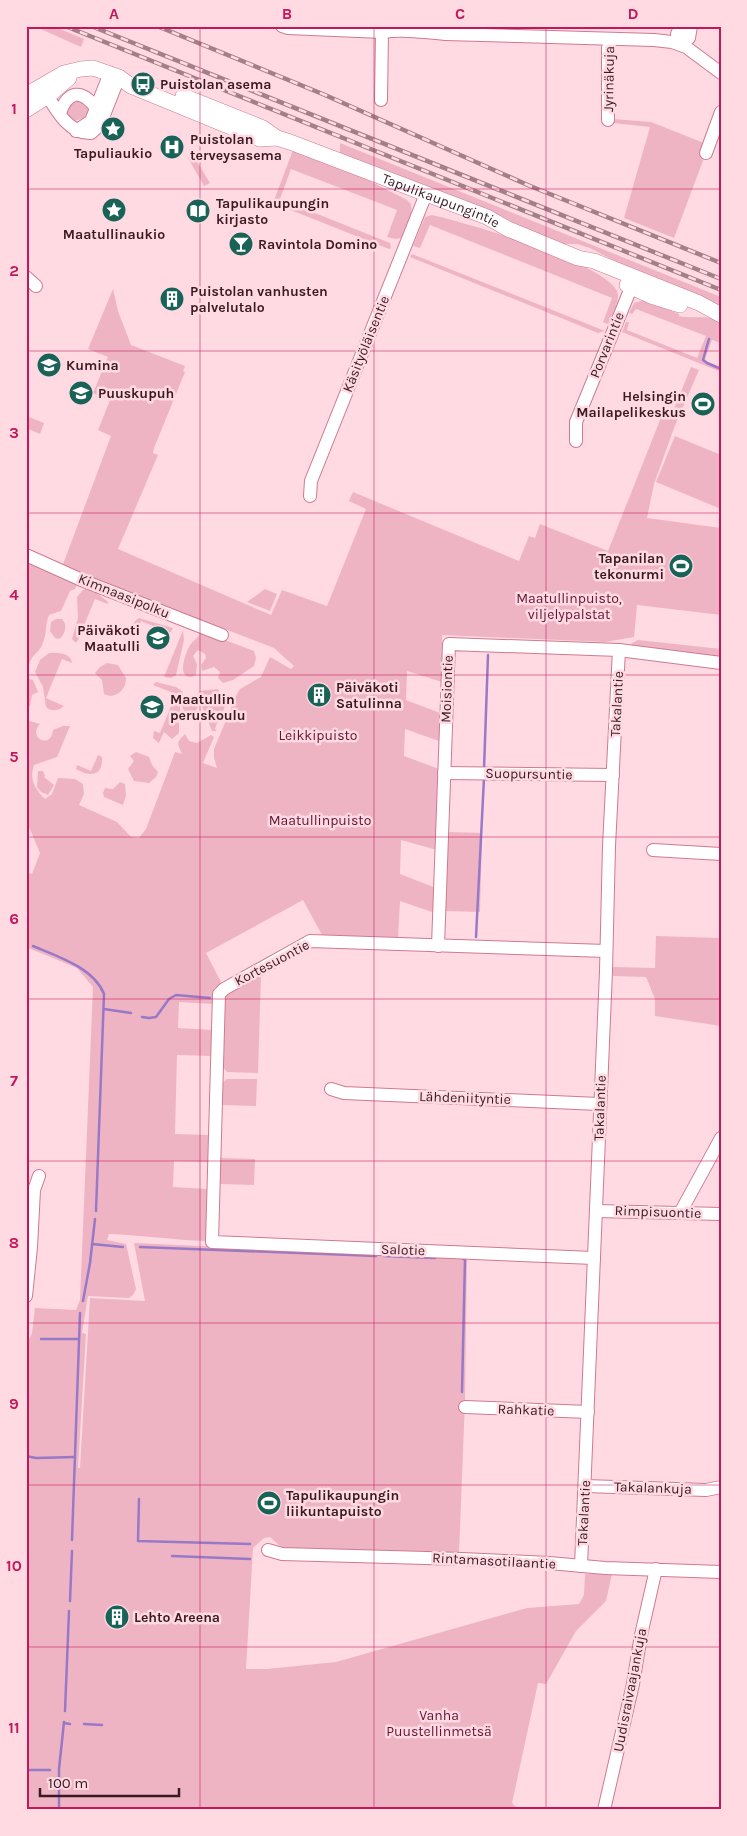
<svg xmlns="http://www.w3.org/2000/svg" width="747" height="1836" viewBox="0 0 747 1836" font-family="Karla,sans-serif">
<rect width="100%" height="100%" fill="#ffdae2"/>
<g fill="#efb4c3">
<path d="M34,26h19l31,13 -3,8z"/>
<path d="M79,99l9,8v5l-4,6 -9,3 -8,-7v-9z"/>
<path d="M613,119l38,3 53,21v15l-30,80 -50,-20 26,-91 -37,-4z"/>
<path d="M340,143l381,154v12l-97,-43 -34,-18 -13,-4h-17l-220,-90z"/>
<path d="M293,150l71,28 43,22 4,4 1,11 -9,23 -8,1 -8,-2 10,-27 -106,-41 -11,30 110,44 1,5 -2,1 -116,-46z"/>
<path d="M193,155l17,28 -6,3 -16,-28z"/>
<path d="M432,215c35,8 171,47 185,76 4,10 -6,24 -9,33l-5,-2 9,-24 -182,-73 -10,23 -7,-2 12,-29z"/>
<path d="M412,254l193,77 -7,2 -188,-76z"/>
<path d="M113,289l5,22 13,34 54,21 -2,5 2,1 -31,76 -1,5 5,2 -40,94 153,66 11,-25 45,16 39,-97 -17,-8 4,-9 166,69 10,-25 6,2 5,-14 68,27 54,-136 8,4 21,-52 8,3 -25,58 -20,56 -7,34 74,10v87l-84,-10 -3,32 -29,5 -163,-7v47l-35,-11 -1,29 34,13 -1,28 -34,-12 -1,27 35,13 -2,81 -36,-10 -1,34 36,14 -1,25 -35,-12 -2,37 -76,-3 -19,-35 -97,53 16,31 -8,4v16l-35,-2 -1,26 35,2 -1,26 -35,-1 -2,79 34,1v27l-35,-1 -1,26 35,2 -2,52c-33,-1 -65,-6 -97,-7l-2,6 19,4 10,45 -3,6 -4,3 -41,-2 -6,37 4,1 -8,134h2l10,-170 55,3 -11,-58 333,15 -2,143 -6,152 -176,-4 -13,-12 -6,1 -11,10 -7,121h21l69,-7 191,-54 52,-4 5,-9 1,-21h27l-6,27 -30,30 -30,53 -8,-1 -26,120 7,7h-493v-464l6,-13 3,-25 41,2 4,-10 13,-313 -16,-19 -51,-21v-75l6,2 8,-21 -14,-33v-100l14,4c-13,14 11,26 13,6l10,-4h7l-13,31 -23,8c-5,14 1,24 11,34l7,-5 6,-16 17,1 8,5 1,10 -5,11 38,17 14,15 8,1 7,-9 29,-77 7,2c-4,-11 -7,-10 3,-20l4,7 8,2 14,-8 3,2 -11,26 14,5 -3,-10v-9l23,-55 3,-5 21,-12 9,-20 21,12 3,-3 -20,-18 -212,-81 49,-131 -13,-6 12,-30 -17,-7 15,-36 -20,-8z"/>
<path d="M641,301h4l34,13v2c14,3 27,-1 42,4v23l-9,-3 -7,19 3,3 13,5v5l-99,-40 4,-10h3l-2,8 70,28 9,-22 -70,-27 -4,5 -3,-1 5,-10z"/>
<path d="M29,417l15,6 -4,11 -14,-6v-10l2,1z"/>
<path d="M675,436l46,19v54l-65,-27z"/>
<path d="M28,562l49,22 -2,5 -5,2 -9,20 -12,4c-4,10 -2,20 -7,30 -2,6 -7,8 -10,13 -3,4 -4,10 -6,15v-107z"/>
<path d="M87,588l5,1 16,13v2l-13,-5 -18,43h-2l-3,-3 6,-21 -1,-21 6,-7z"/>
<path d="M265,589l12,5 -7,17 -23,-9z"/>
<path d="M139,618l3,1 31,9 -3,5 -29,-12 -7,16 -4,-3 5,-13z"/>
<path d="M56,619h6c6,6 3,16 -3,20l-4,-1 -5,-7 1,-9z"/>
<path d="M183,630l1,10 -8,35 -5,3 -7,-1z"/>
<path d="M201,631l53,20 2,7 -2,8 -21,14 -10,3 -5,-5 2,-6 -6,-5 -12,4 -1,-6 5,-7 -1,-4 -7,-4 -5,6 4,8 -1,11c-3,2 -8,3 -11,0 -5,-7 1,-22 4,-28 4,-7 10,-9 12,-16z"/>
<path d="M638,640l83,9v10l-92,-14z"/>
<path d="M49,653c8,-1 22,0 23,10l-10,-4 -16,39 18,8c-5,5 -13,6 -18,1l-3,-20 -8,-15 5,-12z"/>
<path d="M107,663l11,2 8,13c0,11 -7,17 -16,18l-6,-2 -2,-14 -7,-7 5,-6z"/>
<path d="M26,678l7,2 5,12 -6,3 -2,11 -4,2z"/>
<path d="M156,682l20,5 7,5 -3,10v10l-6,2 -2,8 7,1v10l-7,6 -8,-7 -5,11 -6,-5 1,-7 6,2 16,-39 -23,-9z"/>
<path d="M218,689l3,6 7,6 -1,5h-2l-3,8h-2l-5,15 2,2h-5l-11,-27 5,-1 1,-3 -10,-3 2,-6z"/>
<circle cx="190" cy="705" r="8"/>
<path d="M136,752l13,5 3,8 6,7 -2,5 -7,6 -15,-2 -6,-12 6,-8 -4,-5z"/>
<path d="M98,755l4,2c1,20 -12,20 -26,12l1,-4 14,6z"/>
<path d="M38,771h5l2,5 -1,1 10,8 -6,10 -7,-3 -4,-5z"/>
<path d="M120,782l5,2 1,11 -3,10 -19,-8 -1,-4 2,-5 8,1z"/>
<path d="M448,832l34,1 -2,79 -35,-1z"/>
<path d="M656,936l65,2v88l-66,-10v-17l-9,-22 -33,-1v-9l42,1z"/>
<path d="M261,975l-3,98 -31,-1 -4,-5 2,-72z"/>
<path d="M227,1079h30l-1,27 -34,-1v-22z"/>
<path d="M220,1158l35,1 -1,26 -35,-1z"/>
</g>
<g fill="none" stroke-linecap="round" stroke-linejoin="round">
<g stroke="#9879c7" stroke-width="2.5">
<path d="M709,339l-6,21 4,3 14,6"/>
<path d="M484,769l4,-114"/>
<path d="M476,937l8,-159"/>
<path d="M33,946c24,10 61,22 71,48l-8,217"/>
<path d="M104,1009l27,4"/>
<path d="M142,1017l7,1 7,-1 13,-18 7,-4 34,3"/>
<path d="M92,1244l31,3"/>
<path d="M140,1247l236,9"/>
<path d="M384,1256l51,2"/>
<path d="M83,1301l7,-38 5,-44"/>
<path d="M41,1339h38"/>
<path d="M462,1392l3,-133h-2"/>
<path d="M26,1456l10,2 39,-1"/>
<path d="M139,1499l-1,42 112,3"/>
<path d="M72,1540l8,-227"/>
<path d="M172,1556l78,3"/>
<path d="M70,1601l2,-50"/>
<path d="M65,1711l4,-100"/>
<path d="M64,1723l6,1"/>
<path d="M84,1724l18,1"/>
<path d="M26,1770h24"/>
<path d="M59,1810v-41l5,-47"/>
</g>
<defs>
<g id="minor">
<path d="M282,26l6,2 94,4c21,-3 42,0 63,2l209,6 18,2 14,5 35,26"/>
<path d="M679,44l10,-6 2,-12"/>
<path d="M679,44l-2,-10 4,-8"/>
<path d="M43,88c11,18 24,46 48,45l9,-8 19,-48"/>
<path d="M381,100l1,-68"/>
<path d="M60,113c8,-23 22,-24 36,-5"/>
<path d="M608,120v-72l2,-9"/>
<path d="M76,131l15,-10 19,-48"/>
<path d="M706,153l15,-41"/>
<path d="M26,277l10,9"/>
<path d="M576,441v-19l59,-144"/>
<path d="M310,496l1,-15 115,-287"/>
<path d="M26,555l58,26 138,54"/>
<path d="M444,773l169,2"/>
<path d="M653,850l68,4"/>
<path d="M438,946l11,-302 170,6 102,13"/>
<path d="M331,1089l13,4 255,11"/>
<path d="M596,1211l125,3"/>
<path d="M680,1213l41,-75"/>
<path d="M594,1258l-382,-16 7,-248 5,-5 86,-48 296,10"/>
<path d="M26,1296l5,-49 3,-57 5,-14"/>
<path d="M465,1407l123,5"/>
<path d="M585,1486l121,4 15,-3"/>
<path d="M268,1550l14,4 180,5 87,4 56,5 116,4"/>
<path d="M581,1566l25,-595 3,-125 10,-196"/>
<path d="M604,1810l29,-126 8,-49 15,-66"/>
</g>
<g id="major">
<path id="s1" d="M26,95l38,-22 17,-4 12,-1 26,9 12,9 129,53 17,-1 13,4 197,75 21,12 70,29 16,3 105,42 22,12"/>
<path d="M183,96l80,32 14,10"/>
<path d="M26,110l22,-14 21,-18"/>
<path d="M627,285l24,11 29,9"/>
</g>
</defs>
<use href="#minor" stroke="#ce7a92" stroke-width="14"/>
<use href="#major" stroke="#ce7a92" stroke-width="16"/>
<use href="#minor" stroke="#fff" stroke-width="12"/>
<use href="#major" stroke="#fff" stroke-width="15"/>
<defs>
<g id="rail">
<path d="M65,26l656,264"/>
<path d="M91,26l630,253"/>
<path d="M157,26l168,69 205,91 191,77"/>
</g>
</defs>
<use href="#rail" stroke="#a38089" stroke-width="4.5"/>
<use href="#rail" stroke="#ffdae2" stroke-width="2.5" stroke-dasharray="8" stroke-linecap="butt"/>
</g>
<path fill="none" stroke="#c2185b" stroke-width="1" stroke-opacity="0.55" d="M200,26v1784M374,26v1784M546,26v1784M26,189h695M26,351h695M26,513h695M26,675h695M26,837h695M26,999h695M26,1161h695M26,1323h695M26,1485h695M26,1647h695"/>
<defs>
<symbol id="bus-disc" viewBox="-11 -11 22 22"><circle r="9.5" fill="#196258" stroke="#ffdae2"/><path d="M-5-6H5V4H4V6H2V4H-2V6H-4V4H-5ZM-3.5-4V0h7V-4ZM-3.5 1.2v1.5H-2V1.2ZM2 1.2v1.5H3.5V1.2Z" fill="#fff"/></symbol>
<symbol id="sight-disc" viewBox="-11 -11 22 22"><circle r="9.5" fill="#196258" stroke="#ffdae2"/><path d="M0-6L1.8-2.2L6-1.7L2.9 1.2L3.7 5.4L0 3.3L-3.7 5.4L-2.9 1.2L-6-1.7L-1.8-2.2Z" fill="#fff"/></symbol>
<symbol id="hospital-disc" viewBox="-11 -11 22 22"><circle r="9.5" fill="#196258" stroke="#ffdae2"/><path d="M-5-5h3v3.5h4V-5h3V5h-3V1.5h-4V5h-3Z" fill="#fff"/></symbol>
<symbol id="library-disc" viewBox="-11 -11 22 22"><circle r="9.5" fill="#196258" stroke="#ffdae2"/><path d="M-6-4Q-3-5.5-.7-3.5V5Q-3 3-6 4ZM6-4Q3-5.5 .7-3.5V5Q3 3 6 4Z" fill="#fff"/></symbol>
<symbol id="bar-disc" viewBox="-11 -11 22 22"><circle r="9.5" fill="#196258" stroke="#ffdae2"/><path d="M-6-5H6L.8 .8V4.5H3.5V6h-7V4.5H-.8V.8Z" fill="#fff"/></symbol>
<symbol id="building-disc" viewBox="-11 -11 22 22"><circle r="9.5" fill="#196258" stroke="#ffdae2"/><path d="M-4-6H4V6H1V3H-1V6H-4ZM-2.5-4.3h1.7v1.8h-1.7ZM.8-4.3h1.7v1.8H.8ZM-2.5-1h1.7V.8h-1.7ZM.8-1h1.7V.8H.8Z" fill="#fff"/></symbol>
<symbol id="school-disc" viewBox="-11 -11 22 22"><circle r="9.5" fill="#196258" stroke="#ffdae2"/><path d="M0-5L7-2L0 1L-7-2ZM-4 1L0 2.5L4 1V4Q0 6-4 4Z" fill="#fff"/></symbol>
<symbol id="stadium-disc" viewBox="-11 -11 22 22"><circle r="9.5" fill="#196258" stroke="#ffdae2"/><path d="M0-5a6.5 5 0 1 0 0 10a6.5 5 0 1 0 0-10ZM-3.5-1.8h7v3.6h-7Z" fill="#fff"/></symbol>
</defs>
<g fill-rule="evenodd">
<use href="#bus-disc" x="129" y="70" width="28" height="28"/>
<use href="#sight-disc" x="99" y="115" width="28" height="28"/>
<use href="#hospital-disc" x="158" y="133" width="28" height="28"/>
<use href="#sight-disc" x="100" y="196" width="28" height="28"/>
<use href="#library-disc" x="184" y="197" width="28" height="28"/>
<use href="#bar-disc" x="227" y="230" width="28" height="28"/>
<use href="#building-disc" x="158" y="285" width="28" height="28"/>
<use href="#school-disc" x="35" y="351" width="28" height="28"/>
<use href="#school-disc" x="67" y="379" width="28" height="28"/>
<use href="#stadium-disc" x="689" y="390" width="28" height="28"/>
<use href="#stadium-disc" x="667" y="552" width="28" height="28"/>
<use href="#school-disc" x="144" y="624" width="28" height="28"/>
<use href="#building-disc" x="305" y="681" width="28" height="28"/>
<use href="#school-disc" x="138" y="693" width="28" height="28"/>
<use href="#stadium-disc" x="255" y="1489" width="28" height="28"/>
<use href="#building-disc" x="103" y="1603" width="28" height="28"/>
</g>
<g text-anchor="middle" dominant-baseline="central" stroke-width="5" stroke-linejoin="round" paint-order="stroke">
<g font-size="14" fill="#3a1923" stroke="#ffdae2">
<text transform="translate(609 79) rotate(-89)">Jyrinäkuja</text>
<text stroke="none"><textPath href="#s1" startOffset="448">Tapulikaupungintie</textPath></text>
<text transform="translate(366 344) rotate(-68)">Käsityöläisentie</text>
<text transform="translate(607 345) rotate(-68)">Porvarintie</text>
<text transform="translate(124 596) rotate(22)">Kimnaasipolku</text>
<text transform="translate(447 689) rotate(-88)">Moisiontie</text>
<text transform="translate(617 704) rotate(-87)">Takalantie</text>
<text transform="translate(529 774) rotate(1)">Suopursuntie</text>
<text transform="translate(272 963) rotate(-28)">Kortesuontie</text>
<text transform="translate(465 1098) rotate(2)">Lähdeniityntie</text>
<text transform="translate(600 1108) rotate(-88)">Takalantie</text>
<text transform="translate(658 1212) rotate(2)">Rimpisuontie</text>
<text transform="translate(403 1250) rotate(2)">Salotie</text>
<text transform="translate(526 1410) rotate(2)">Rahkatie</text>
<text transform="translate(653 1488) rotate(2)">Takalankuja</text>
<text transform="translate(584 1513) rotate(-87)">Takalantie</text>
<text transform="translate(494 1561) rotate(3)">Rintamasotilaantie</text>
<text transform="translate(630 1690) rotate(-79)">Uudisraivaajankuja</text>
</g>
<g font-size="14" font-weight="bold" fill="#3a1923" stroke="#ffdae2" text-anchor="start">
<text x="160" y="84">Puistolan asema</text>
<text x="190" y="139">Puistolan<tspan x="190" dy="16">terveysasema</tspan></text>
<text x="113" y="153" text-anchor="middle">Tapuliaukio</text>
<text x="216" y="203">Tapulikaupungin<tspan x="216" dy="16">kirjasto</tspan></text>
<text x="114" y="234" text-anchor="middle">Maatullinaukio</text>
<text x="258" y="244">Ravintola Domino</text>
<text x="190" y="291">Puistolan vanhusten<tspan x="190" dy="16">palvelutalo</tspan></text>
<text x="66" y="365">Kumina</text>
<text x="98" y="393">Puuskupuh</text>
<text x="686" y="396" text-anchor="end">Helsingin<tspan x="686" dy="16">Mailapelikeskus</tspan></text>
<text x="664" y="558" text-anchor="end">Tapanilan<tspan x="664" dy="16">tekonurmi</tspan></text>
<text x="140" y="630" text-anchor="end">Päiväkoti<tspan x="140" dy="16">Maatulli</tspan></text>
<text x="336" y="687">Päiväkoti<tspan x="336" dy="16">Satulinna</tspan></text>
<text x="170" y="699">Maatullin<tspan x="170" dy="16">peruskoulu</tspan></text>
<text x="286" y="1495">Tapulikaupungin<tspan x="286" dy="16">liikuntapuisto</tspan></text>
<text x="134" y="1617">Lehto Areena</text>
</g>
<g font-size="14" fill="#651233" stroke="#ffdae2">
<text x="569" y="598">Maatullinpuisto,<tspan x="569" dy="16">viljelypalstat</tspan></text>
<text x="318" y="735">Leikkipuisto</text>
<text x="320" y="820">Maatullinpuisto</text>
<text x="439" y="1715">Vanha<tspan x="439" dy="16">Puustellinmetsä</tspan></text>
</g>
</g>
<rect width="747" height="1836" fill="none" stroke="#ffdae2" stroke-width="55"/>
<path d="M40 1788v8h139v-8" fill="none" stroke="#3a1923" stroke-width="2.5"/>
<text x="48" y="1788" font-size="15" fill="#3a1923" stroke="#ffdae2" stroke-width="4" paint-order="stroke">100 m</text>
<rect x="28" y="28" width="692" height="1780" fill="none" stroke="#c2185b" stroke-width="2"/>
<g font-size="16" text-anchor="middle" font-weight="bold" fill="#c2185b">
<text x="114" y="19">A</text>
<text x="287" y="19">B</text>
<text x="460" y="19">C</text>
<text x="633" y="19">D</text>
<text x="14" y="114">1</text>
<text x="14" y="276">2</text>
<text x="14" y="438">3</text>
<text x="14" y="600">4</text>
<text x="14" y="762">5</text>
<text x="14" y="924">6</text>
<text x="14" y="1086">7</text>
<text x="14" y="1248">8</text>
<text x="14" y="1409">9</text>
<text x="14" y="1571">10</text>
<text x="14" y="1733">11</text>
</g>
</svg>
